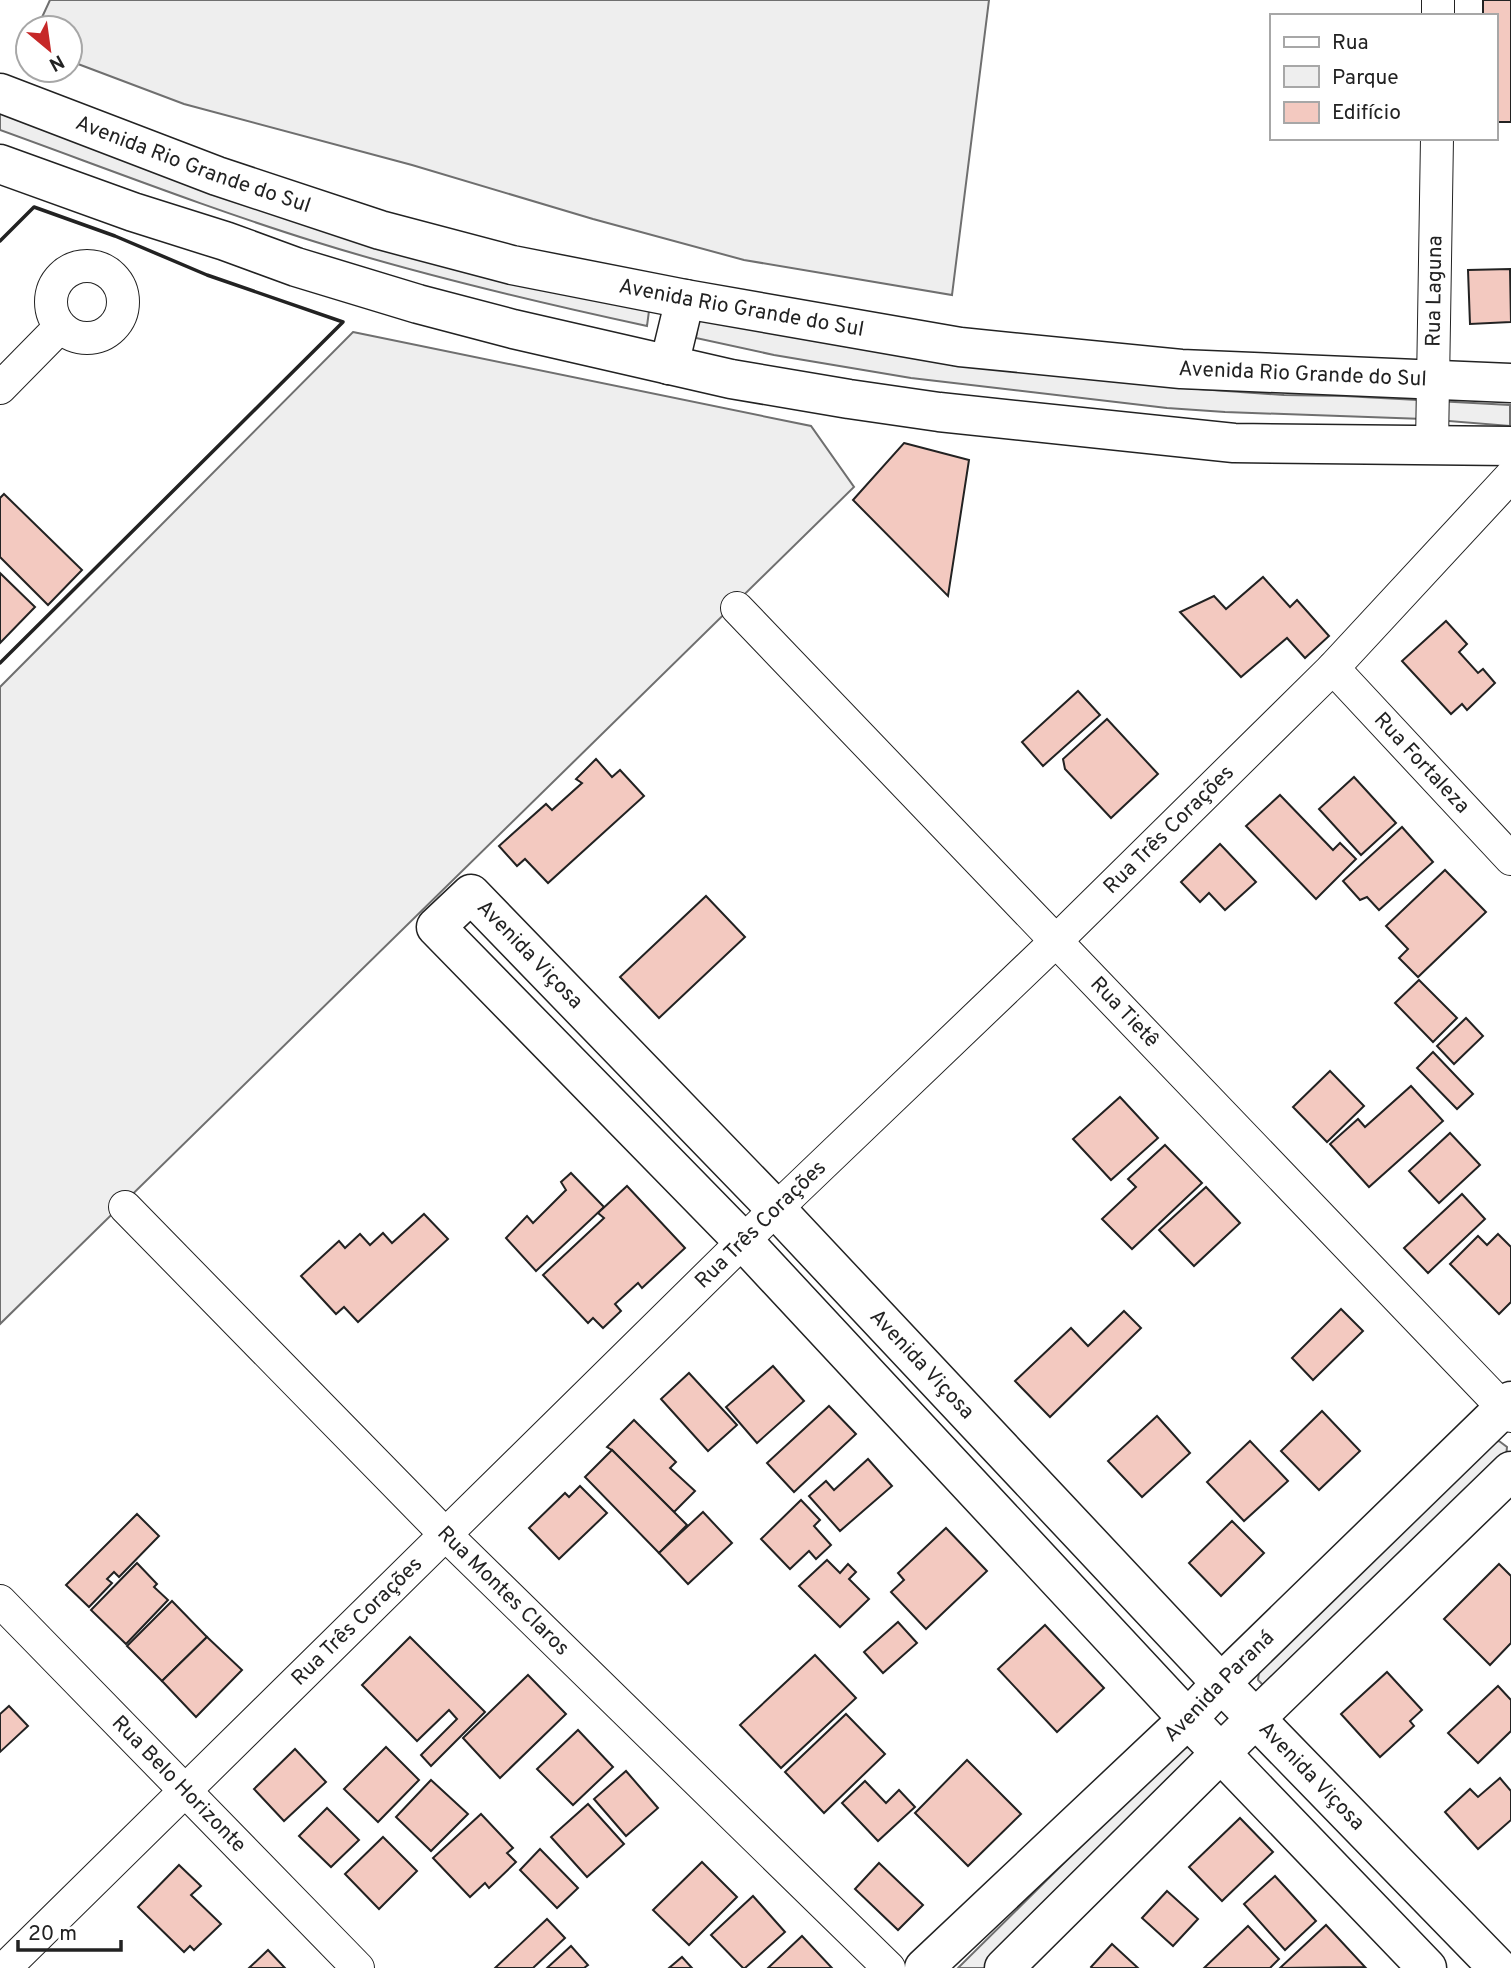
<svg xmlns="http://www.w3.org/2000/svg" width="1511" height="1968" viewBox="0 0 1511 1968" font-family="Overpass,sans-serif">
<rect width="100%" height="100%" fill="#fff"/>
<g fill="#eee" stroke="#6f6f6f" stroke-width="2">
<path d="M50,0h939l-37,295 -208,-35 -151,-41 -181,-54 -228,-61 -114,-43v-33h-33z"/>
<path d="M0,112l649,199 -2,15c-111,-24 -222,-50 -331,-84 -106,-33 -211,-74 -316,-112z"/>
<path d="M699,316l471,71 114,8 60,1 166,9v21l-86,-7 -199,-7 -58,-4 -256,-30 -137,-23 -78,-17z"/>
<path d="M353,332l458,94 43,61 -854,837v-637z"/>
<path d="M1499,1441l8,6 -1,10 -242,229 -6,-6 1,-8 233,-230z"/>
<path d="M1189,1747l8,9 -211,212h-28l221,-219z"/>
</g>
<g fill="#f3c9c0" stroke="#222" stroke-width="2">
<path d="M1483,0h28v122h-16v-106h-12z"/>
<path d="M1510,269l1,53 -41,2 -2,-54z"/>
<path d="M904,443l65,17 -21,136 -95,-96z"/>
<path d="M4,494l78,76 -34,35 -48,-48v-59z"/>
<path d="M0,573l35,34 -35,36z"/>
<path d="M1263,577l27,30 7,-7 32,36 -24,22 -18,-20 -46,39 -61,-65 34,-16 12,13z"/>
<path d="M1446,621l21,23 -8,8 19,21 5,-4 12,14 -28,27 -5,-6 -11,10 -49,-53z"/>
<path d="M1078,691l22,24 -57,51 -21,-24z"/>
<path d="M1107,719l51,55 -47,44 -46,-49 -2,-10z"/>
<path d="M596,759l16,18 8,-7 24,26 -96,87 -23,-24 -8,7 -18,-20 47,-42 6,6 30,-27 -6,-4z"/>
<path d="M1354,777l42,46 -35,32 -42,-46z"/>
<path d="M1280,795l53,55 7,-7 16,16 -40,40 -70,-73z"/>
<path d="M1402,827l31,35 -54,48 -12,-13 -7,3 -17,-19z"/>
<path d="M1220,844l36,38 -31,28 -16,-17 -9,9 -19,-20z"/>
<path d="M1445,870l41,42 -68,65 -19,-19 9,-9 -22,-23z"/>
<path d="M706,896l39,41 -86,81 -39,-41z"/>
<path d="M1419,980l38,38 -24,24 -38,-39z"/>
<path d="M1466,1018l17,18 -29,28 -17,-18z"/>
<path d="M1433,1052l40,42 -16,15 -40,-41z"/>
<path d="M1330,1071l34,35 -37,36 -34,-35z"/>
<path d="M1411,1086l32,35 -74,66 -39,-43 28,-25 7,8z"/>
<path d="M1120,1097l38,41 -47,42 -38,-41z"/>
<path d="M1450,1133l30,32 -41,38 -30,-32z"/>
<path d="M1165,1145l37,38 -70,66 -30,-30 34,-32 -8,-8z"/>
<path d="M571,1173l33,34 -68,64 -30,-33 21,-22 6,7 33,-33 -5,-8z"/>
<path d="M627,1186l58,62 -43,40 -4,-5 -23,21 6,7 -18,17 -10,-10 -5,5 -45,-48 61,-57 -6,-5z"/>
<path d="M1206,1187l34,36 -46,43 -35,-36z"/>
<path d="M1462,1194l23,25 -57,54 -24,-25z"/>
<path d="M424,1214l24,25 -90,83 -14,-15 -8,7 -35,-38 38,-35 6,7 15,-14 10,11 13,-12 9,10z"/>
<path d="M1498,1234l13,13v55l-12,12 -49,-50 28,-28 9,9z"/>
<path d="M1341,1309l22,22 -50,49 -21,-22z"/>
<path d="M1124,1311l17,17 -91,89 -35,-36 56,-53 17,18z"/>
<path d="M773,1366l31,35 -47,42 -31,-36z"/>
<path d="M689,1373l48,52 -29,26 -47,-52z"/>
<path d="M829,1406l27,28 -62,58 -27,-29z"/>
<path d="M1322,1411l38,40 -41,39 -38,-39z"/>
<path d="M1157,1416l33,37 -48,44 -34,-36z"/>
<path d="M634,1420l42,42 -6,6 25,23 -21,21 -62,-62 -5,-3z"/>
<path d="M1250,1441l38,40 -44,40 -37,-39z"/>
<path d="M612,1450l75,75 -28,28 -74,-76z"/>
<path d="M868,1459l24,27 -52,45 -31,-35 17,-15 8,9z"/>
<path d="M580,1486l27,27 -48,46 -30,-31 36,-35 4,4z"/>
<path d="M801,1500l19,20 -6,6 17,19 -15,14 -7,-8 -19,18 -29,-30z"/>
<path d="M703,1512l29,31 -44,41 -29,-31z"/>
<path d="M137,1514l22,22 -40,41 -5,-5 -7,7 5,4 -23,24 -23,-22z"/>
<path d="M1232,1521l32,32 -43,43 -32,-33z"/>
<path d="M946,1528l41,43 -61,58 -35,-37 13,-12 -6,-7z"/>
<path d="M827,1560l13,13 8,-9 8,8 -7,7 20,20 -29,28 -41,-41z"/>
<path d="M137,1563l20,21 -3,3 14,13 -42,44 -35,-34z"/>
<path d="M1499,1564l12,12v67l-21,22 -46,-46z"/>
<path d="M172,1601l35,36 -45,44 -35,-35z"/>
<path d="M898,1622l19,21 -34,30 -19,-21z"/>
<path d="M1045,1625l59,63 -47,44 -59,-63z"/>
<path d="M207,1637l35,33 -46,47 -34,-36z"/>
<path d="M410,1637l75,75 -54,54 -10,-11 36,-36 -8,-9 -32,31 -55,-56z"/>
<path d="M815,1655l41,43 -75,70 -41,-43z"/>
<path d="M1387,1672l35,38 -12,11 4,5 -34,31 -39,-43z"/>
<path d="M528,1675l38,39 -66,64 -37,-40z"/>
<path d="M1498,1686l13,14v31l-33,32 -30,-30z"/>
<path d="M9,1706l19,20 -28,26v-38z"/>
<path d="M846,1714l39,40 -61,59 -39,-41z"/>
<path d="M578,1730l35,37 -40,38 -36,-36z"/>
<path d="M386,1747l33,33 -41,42 -34,-33z"/>
<path d="M295,1749l31,33 -42,39 -30,-32z"/>
<path d="M967,1760l54,54 -53,52 -53,-53z"/>
<path d="M626,1771l32,37 -32,28 -32,-37z"/>
<path d="M1500,1778l11,13v29l-33,29 -33,-37 25,-23 8,8z"/>
<path d="M431,1780l37,34 -37,37 -35,-34z"/>
<path d="M865,1781l21,22 13,-13 16,17 -37,34 -36,-38z"/>
<path d="M588,1804l36,40 -37,33 -36,-40z"/>
<path d="M327,1808l32,32 -28,27 -32,-31z"/>
<path d="M481,1814l32,34 -6,5 9,9 -27,26 -4,-5 -15,14 -37,-39z"/>
<path d="M1240,1818l33,34 -51,49 -33,-34z"/>
<path d="M383,1837l34,34 -38,38 -34,-35z"/>
<path d="M540,1849l38,39 -21,20 -37,-38z"/>
<path d="M702,1862l35,35 -48,48 -36,-35z"/>
<path d="M879,1863l44,42 -25,25 -43,-41z"/>
<path d="M179,1865l22,21 -10,9 30,29 -27,26 -4,-4 -6,6 -46,-45z"/>
<path d="M1275,1876l41,45 -31,29 -41,-46z"/>
<path d="M1167,1891l31,28 -25,27 -31,-28z"/>
<path d="M753,1896l32,36 -40,36h-2l-32,-33z"/>
<path d="M547,1919l18,19 -32,30h-38z"/>
<path d="M1326,1925l39,42 -85,1z"/>
<path d="M1248,1926l31,33 -9,9h-66z"/>
<path d="M802,1936l30,32h-64z"/>
<path d="M1112,1944l26,24h-46l-1,-1z"/>
<path d="M571,1946l17,19 -4,3h-37z"/>
<path d="M268,1950l17,18h-36z"/>
<path d="M682,1957l10,11h-23z"/>
</g>
<g fill="none" stroke-linecap="round" stroke-linejoin="round">
<defs>
<g id="minor">
<path d="M1438,16v-16"/>
<circle cx="87" cy="302" r="36"/>
<path d="M0,388l60,-61"/>
<path id="s1" d="M1432,445l5,-307"/>
<path id="s2" d="M737,608l774,808"/>
<path id="s3" d="M1333,668l178,191"/>
<path id="s4" d="M125,1207l321,328 443,433"/>
<path id="s5" d="M0,1601l358,367"/>
<path id="s6" d="M5,1968l771,-759 280,-268 277,-273 178,-192"/>
</g>
<g id="tertiary">
<path id="s7" d="M0,93l217,83 163,54 132,35 173,34 275,48 221,22 330,14"/>
<path d="M0,164l133,48 92,29 71,26 122,37 95,25 218,50 118,20 90,13 295,31 277,3"/>
<path d="M669,365l16,-66"/>
<path id="s8" d="M1427,1968l-239,-249 -445,-478 -307,-314 35,-33 305,315 445,474 277,285"/>
</g>
<g id="secondary">
<path id="s9" d="M924,1968l264,-249 33,-36 290,-282"/>
<path d="M1004,1968l252,-250 255,-247"/>
</g>
</defs>
<use href="#minor" stroke="#222" stroke-width="34"/>
<use href="#tertiary" stroke="#222" stroke-width="41"/>
<use href="#secondary" stroke="#222" stroke-width="41"/>
<use href="#minor" stroke="#fff" stroke-width="32"/>
<use href="#tertiary" stroke="#fff" stroke-width="38"/>
<use href="#secondary" stroke="#fff" stroke-width="38"/>
<path stroke="#222" stroke-width="3.5" d="M0,241l34,-34 81,29 92,39 136,47 -343,341"/>
</g>
<g text-anchor="middle" dominant-baseline="central" stroke-width="5" stroke-linejoin="round" paint-order="stroke">
<g font-size="21" fill="#222" stroke="#fff">
<text stroke="none"><textPath href="#s7" startOffset="206">Avenida Rio Grande do Sul</textPath></text>
<text stroke="none"><textPath href="#s1" startOffset="154">Rua Laguna</textPath></text>
<text stroke="none"><textPath href="#s7" startOffset="774">Avenida Rio Grande do Sul</textPath></text>
<text stroke="none"><textPath href="#s7" startOffset="1340">Avenida Rio Grande do Sul</textPath></text>
<text stroke="none"><textPath href="#s3" startOffset="130">Rua Fortaleza</textPath></text>
<text stroke="none"><textPath href="#s6" startOffset="1628">Rua Três Corações</textPath></text>
<text stroke="none"><textPath href="#s8" startOffset="1570">Avenida Viçosa</textPath></text>
<text stroke="none"><textPath href="#s2" startOffset="560">Rua Tietê</textPath></text>
<text stroke="none"><textPath href="#s6" startOffset="1060">Rua Três Corações</textPath></text>
<text stroke="none"><textPath href="#s8" startOffset="2137">Avenida Viçosa</textPath></text>
<text stroke="none"><textPath href="#s4" startOffset="539">Rua Montes Claros</textPath></text>
<text stroke="none"><textPath href="#s6" startOffset="494">Rua Três Corações</textPath></text>
<text stroke="none"><textPath href="#s9" startOffset="408">Avenida Paraná</textPath></text>
<text stroke="none"><textPath href="#s8" startOffset="2704">Avenida Viçosa</textPath></text>
<text stroke="none"><textPath href="#s5" startOffset="256">Rua Belo Horizonte</textPath></text>
</g>
</g>
<rect x="1270" y="14" width="228" height="126" fill="#ffffff" stroke="#a7a7a7" stroke-width="2"/>
<rect x="1284" y="37" width="35" height="10" fill="#ffffff" stroke="#a7a7a7" stroke-width="2"/>
<text x="1332" y="49" font-size="21" fill="#222222">Rua</text>
<rect x="1284" y="66" width="35" height="21" fill="#eeeeee" stroke="#a7a7a7" stroke-width="2"/>
<text x="1332" y="84" font-size="21" fill="#222222">Parque</text>
<rect x="1284" y="102" width="35" height="21" fill="#f3c9c0" stroke="#a7a7a7" stroke-width="2"/>
<text x="1332" y="119" font-size="21" fill="#222222">Edifício</text>
<g transform="translate(49 49) rotate(151)"><circle r="33" fill="#ffffff" stroke="#a7a7a7" stroke-width="2"/>
<path d="M0-5L12 26L0 18L-12 26Z" fill="#c62828"/>
<text y="-10" font-size="19" font-weight="bold" text-anchor="middle" fill="#222222">N</text>
</g>
<path d="M18 1940v10h103v-10" fill="none" stroke="#222222" stroke-width="3.5"/>
<text x="28" y="1940" font-size="21" fill="#222222" stroke="#ffffff" stroke-width="5" paint-order="stroke">20 m</text>
</svg>
